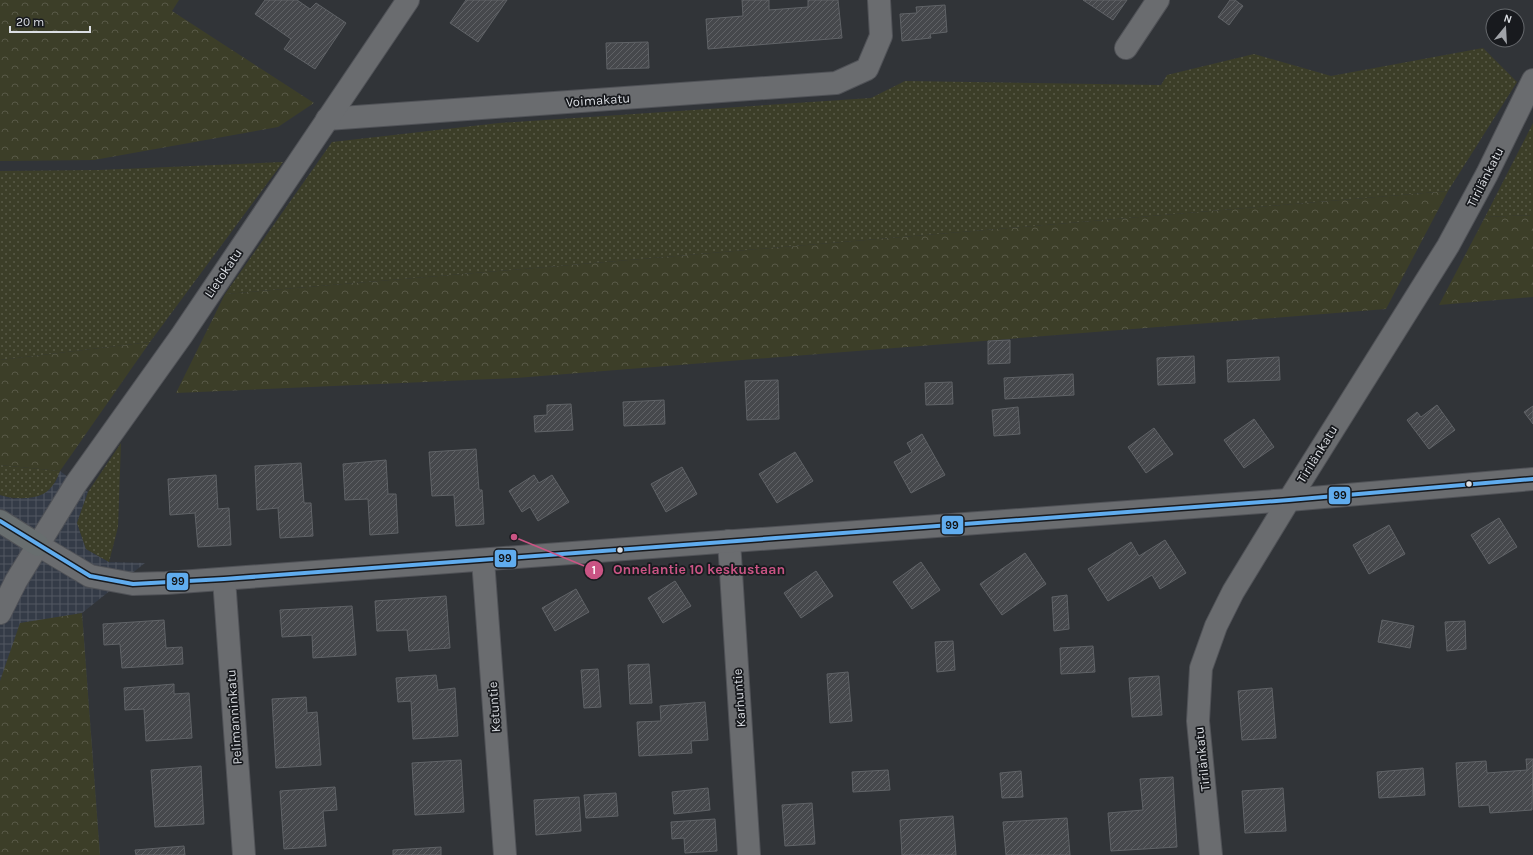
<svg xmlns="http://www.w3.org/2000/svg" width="1533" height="855" viewBox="0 0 1533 855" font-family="Karla,sans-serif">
<defs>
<pattern id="industrial-grid" width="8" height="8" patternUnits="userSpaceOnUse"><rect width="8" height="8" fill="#343b47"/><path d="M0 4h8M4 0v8" fill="none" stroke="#515761"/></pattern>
<pattern id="grass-dots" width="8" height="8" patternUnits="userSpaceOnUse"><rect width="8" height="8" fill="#3c3e28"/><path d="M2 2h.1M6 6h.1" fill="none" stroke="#585947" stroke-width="1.8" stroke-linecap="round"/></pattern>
<pattern id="forest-crowns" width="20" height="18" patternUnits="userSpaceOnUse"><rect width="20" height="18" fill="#3c3e28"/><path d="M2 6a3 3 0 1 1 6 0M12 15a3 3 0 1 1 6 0" fill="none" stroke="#585947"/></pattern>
<pattern id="building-hatch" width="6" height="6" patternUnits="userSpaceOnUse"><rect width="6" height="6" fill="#46484c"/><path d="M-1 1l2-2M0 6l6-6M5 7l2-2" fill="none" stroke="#606266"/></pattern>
</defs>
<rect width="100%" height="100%" fill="#313438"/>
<path fill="url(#industrial-grid)" d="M60,471l28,21 -11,31 9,26 23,13 36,1 -63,50 18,242h-100v-360l14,4 41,-16z"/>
<g fill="url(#grass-dots)">
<path d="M1483,48l34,34 -69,109 -1223,103 107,-152 167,-19 372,-25 34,-17 256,4 6,-10 87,-21 77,22z"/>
<path d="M1533,123v92l-48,2z"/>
<path d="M283,162l-133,180 -150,18v-189l99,-1z"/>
<path d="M121,443l-3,84 -9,35 -23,-13 -9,-26 11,-31z"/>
<path d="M0,465l60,6c-3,8 -8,18 -17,23 -12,6 -31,5 -43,1z"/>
</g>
<g fill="url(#forest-crowns)">
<path d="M0,0h179l-7,11 142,92 -36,24 -184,33 -94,1z"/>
<path d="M1448,191l-62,118 -870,69 -340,15 49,-99z"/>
<path d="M1533,215v82l-94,8 46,-88z"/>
<path d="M150,342l-90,129 -60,-6v-105z"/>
<path d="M82,613l18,242h-100v-174l20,-58z"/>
</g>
<g fill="url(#building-hatch)" stroke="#606367">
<path d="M265,0h32l13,9 6,-6 30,20 -31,46 -31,-20 7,-10 -36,-25z"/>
<path d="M466,0h41l-29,42 -28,-19z"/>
<path d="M742,0h27v10l39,-3v-7h30l4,38 -134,11 -2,-30 37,-3z"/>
<path d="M1083,0h44l-14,20z"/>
<path d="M1230,0h5l8,6 -14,19 -11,-8z"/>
<path d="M945,5l2,27 -17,2 1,4 -29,3 -2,-27 17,-1 -1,-6z"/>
<path d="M648,42l1,26 -42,1 -1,-26z"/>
<path d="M1010,340v23l-22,1v-23z"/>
<path d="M1194,356l1,27 -37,2 -1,-27z"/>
<path d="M1279,357l1,23 -52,2 -1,-22z"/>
<path d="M1073,374l1,21 -69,4 -1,-21z"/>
<path d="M778,380l1,39 -32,1 -2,-39z"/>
<path d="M952,382l1,22 -27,1 -1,-22z"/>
<path d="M664,400l1,24 -41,2 -1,-24z"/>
<path d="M571,404l2,26 -38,2 -1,-16 13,-1v-10z"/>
<path d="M1437,405l18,25 -26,19 -22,-29 10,-8 4,5z"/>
<path d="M1533,406v18l-9,-12z"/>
<path d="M1018,407l2,27 -26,2 -2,-26z"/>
<path d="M1254,419l20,28 -30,21 -20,-28z"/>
<path d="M1154,428l19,26 -27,19 -18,-26z"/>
<path d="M922,434l23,41 -34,18 -17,-31 18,-10 -5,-9z"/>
<path d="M476,449l3,41h3l2,34 -28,2 -2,-31 -22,1 -3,-44z"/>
<path d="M795,452l18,29 -36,22 -18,-29z"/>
<path d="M386,460l2,34h8l2,39 -28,2 -2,-36 -23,1 -2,-36z"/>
<path d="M301,463l3,40h7l2,33 -33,2 -2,-30 -21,2 -2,-44z"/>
<path d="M682,467l15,27 -31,18 -15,-28z"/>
<path d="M216,475l2,34 11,-1 2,37 -33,2 -3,-34 -25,2 -2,-36z"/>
<path d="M534,475l5,8 13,-8 17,27 -31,19 -8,-14 -8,5 -13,-21z"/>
<path d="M1499,518l18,29 -28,17 -18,-29z"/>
<path d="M1389,525l16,29 -36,20 -16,-29z"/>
<path d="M1165,540l21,33 -26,16 -8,-14 -44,26 -20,-32 43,-27 8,14z"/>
<path d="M1025,553l21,31 -44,31 -22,-31z"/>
<path d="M921,562l19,28 -28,19 -19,-27z"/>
<path d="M816,571l17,25 -32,22 -17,-25z"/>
<path d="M675,581l16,25 -28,17 -15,-25z"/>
<path d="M576,589l13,23 -34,19 -13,-23z"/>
<path d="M1067,595l2,34 -15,2 -2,-34z"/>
<path d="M446,596l4,52 -41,3 -2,-21 -30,1 -2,-30z"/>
<path d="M352,606l4,49 -43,3 -1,-23 -30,2 -2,-27z"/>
<path d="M164,620l2,28 16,-1 1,17 -61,4 -2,-24 -16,1 -1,-21z"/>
<path d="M1382,620l32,6 -4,22 -32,-6z"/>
<path d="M1465,621l1,28 -19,2 -2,-29z"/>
<path d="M953,641l2,29 -18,2 -2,-30z"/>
<path d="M1093,646l2,26 -34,2 -1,-26z"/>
<path d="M649,664l3,39 -22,1 -2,-39z"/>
<path d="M598,669l3,38 -17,1 -3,-38z"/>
<path d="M848,672l4,49 -22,2 -3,-49z"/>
<path d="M436,675l2,15 17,-2 3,48 -45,3 -2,-38 -13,1 -2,-24z"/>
<path d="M1159,676l3,39 -30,2 -3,-39z"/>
<path d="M174,684v10l15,-1 3,45 -46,3 -2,-32 -19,1 -1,-22z"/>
<path d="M1272,688l4,50 -34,2 -4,-49z"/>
<path d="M306,697l1,16 10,-1 4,53 -45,3 -4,-69z"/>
<path d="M705,702l3,38 -17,1 1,12 -53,3 -2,-34 24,-1 -1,-15z"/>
<path d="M1526,759h7l-1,51 -42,3 -1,-8 -30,2 -3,-44 30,-2 1,12 40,-3z"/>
<path d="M461,760l3,52 -49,3 -3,-52z"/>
<path d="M201,766l3,58 -49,3 -4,-57z"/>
<path d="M1423,768l2,27 -46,3 -2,-26z"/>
<path d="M888,770l2,20 -37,2 -1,-20z"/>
<path d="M1021,771l2,26 -21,1 -2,-25z"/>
<path d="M1173,777l4,70 -66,4 -3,-38 35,-3 -3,-31z"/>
<path d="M335,787l2,23 -14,1 3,35 -42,3 -4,-58z"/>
<path d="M708,788l2,22 -36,4 -2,-22z"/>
<path d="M1283,788l3,43 -41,2 -3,-42z"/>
<path d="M616,793l2,23 -32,2 -2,-23z"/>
<path d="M579,797l2,34 -45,4 -2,-35z"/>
<path d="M812,803l3,41 -30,2 -3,-41z"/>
<path d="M953,816l3,39h-54l-2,-35z"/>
<path d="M1067,818l3,37h-64l-3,-33z"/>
<path d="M715,819l2,32 -32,2 -1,-15 -12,1 -1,-17z"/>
<path d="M184,846l1,9h-49l-1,-5z"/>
<path d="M441,847v8h-48v-5z"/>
</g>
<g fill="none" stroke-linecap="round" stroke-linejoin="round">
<defs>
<g id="street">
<path d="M1126,48l32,-48"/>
<path d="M327,119l509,-36 31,-14 14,-33 -2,-36"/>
<path d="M729,541l20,314"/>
<path d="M38,545l52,31 43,8 33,-1 1123,-83 244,-21"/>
<path d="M483,560l22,295"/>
<path d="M224,579l20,276"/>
<path d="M0,613l16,-32 59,-96 107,-150 226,-335"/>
<path d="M1211,855l-13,-134 3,-53 15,-42 17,-34 56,-92 159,-254 39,-72 46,-94"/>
</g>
<path id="secondary" d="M0,521l38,24"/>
</defs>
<use href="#street" stroke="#505257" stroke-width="24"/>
<use href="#secondary" stroke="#505257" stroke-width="24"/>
<use href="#street" stroke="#6a6c6f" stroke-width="22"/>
<use href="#secondary" stroke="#686e6f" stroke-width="22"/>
<defs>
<path id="bus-1" d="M0,521l90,55 43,8 91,-5 1065,-79 244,-21"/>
</defs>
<use href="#bus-1" stroke="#181a1e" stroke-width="7"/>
<use href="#bus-1" stroke="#60acee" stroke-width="4"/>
</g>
<g fill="#dcdfe4" stroke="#181a1e" stroke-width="1.5">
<circle cx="1469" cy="484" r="3.5"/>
<circle cx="620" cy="550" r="3.5"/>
</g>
<g text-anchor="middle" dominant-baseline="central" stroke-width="3.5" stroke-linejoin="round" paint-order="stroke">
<g font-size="13" fill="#dcdfe4" stroke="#181a1e">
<text transform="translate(598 100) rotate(-4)">Voimakatu</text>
<text transform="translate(1485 177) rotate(-63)">Tirilänkatu</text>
<text transform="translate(223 273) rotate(-56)">Lietokatu</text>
<text transform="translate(1317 454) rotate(-58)">Tirilänkatu</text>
<text transform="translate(739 698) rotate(-94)">Karhuntie</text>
<text transform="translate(494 707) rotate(-94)">Ketuntie</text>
<text transform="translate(234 717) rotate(-94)">Pelimanninkatu</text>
<text transform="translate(1202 759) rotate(-96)">Tirilänkatu</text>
</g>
</g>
<path fill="none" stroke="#ca5484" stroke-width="1.5" d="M514 537L594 570"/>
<g fill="#ca5484" stroke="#181a1e" stroke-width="1.5">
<circle cx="514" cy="537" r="4"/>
<circle cx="594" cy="570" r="10"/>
</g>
<g font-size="12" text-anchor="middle" font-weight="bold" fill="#fff">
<text x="594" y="574">1</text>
</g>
<g font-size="14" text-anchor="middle" font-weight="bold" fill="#ca5484" stroke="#181a1e" stroke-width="3.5" stroke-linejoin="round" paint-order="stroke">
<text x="699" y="574">Onnelantie 10 keskustaan</text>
</g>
<g stroke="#181a1e" stroke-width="1.5">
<rect x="1328" y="486" width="23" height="19" rx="4" fill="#60acee"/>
<rect x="941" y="515" width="23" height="20" rx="4" fill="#60acee"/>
<rect x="494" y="549" width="23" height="19" rx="4" fill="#60acee"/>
<rect x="166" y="572" width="23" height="19" rx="4" fill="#60acee"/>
</g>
<g font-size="11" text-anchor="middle" font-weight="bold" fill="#111">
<text x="1340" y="499">99</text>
<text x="952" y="529">99</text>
<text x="505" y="562">99</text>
<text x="178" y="585">99</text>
</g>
<g transform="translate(1505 28) rotate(18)"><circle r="19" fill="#181a1e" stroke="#66696d"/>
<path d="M0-3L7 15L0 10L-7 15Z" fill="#a0a3a8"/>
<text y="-6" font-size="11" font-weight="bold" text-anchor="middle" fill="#dcdfe4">N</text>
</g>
<path d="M10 26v6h80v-6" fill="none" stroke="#dcdfe4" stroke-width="2"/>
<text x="16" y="26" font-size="12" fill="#dcdfe4" stroke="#181a1e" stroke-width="3" paint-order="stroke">20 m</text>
</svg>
